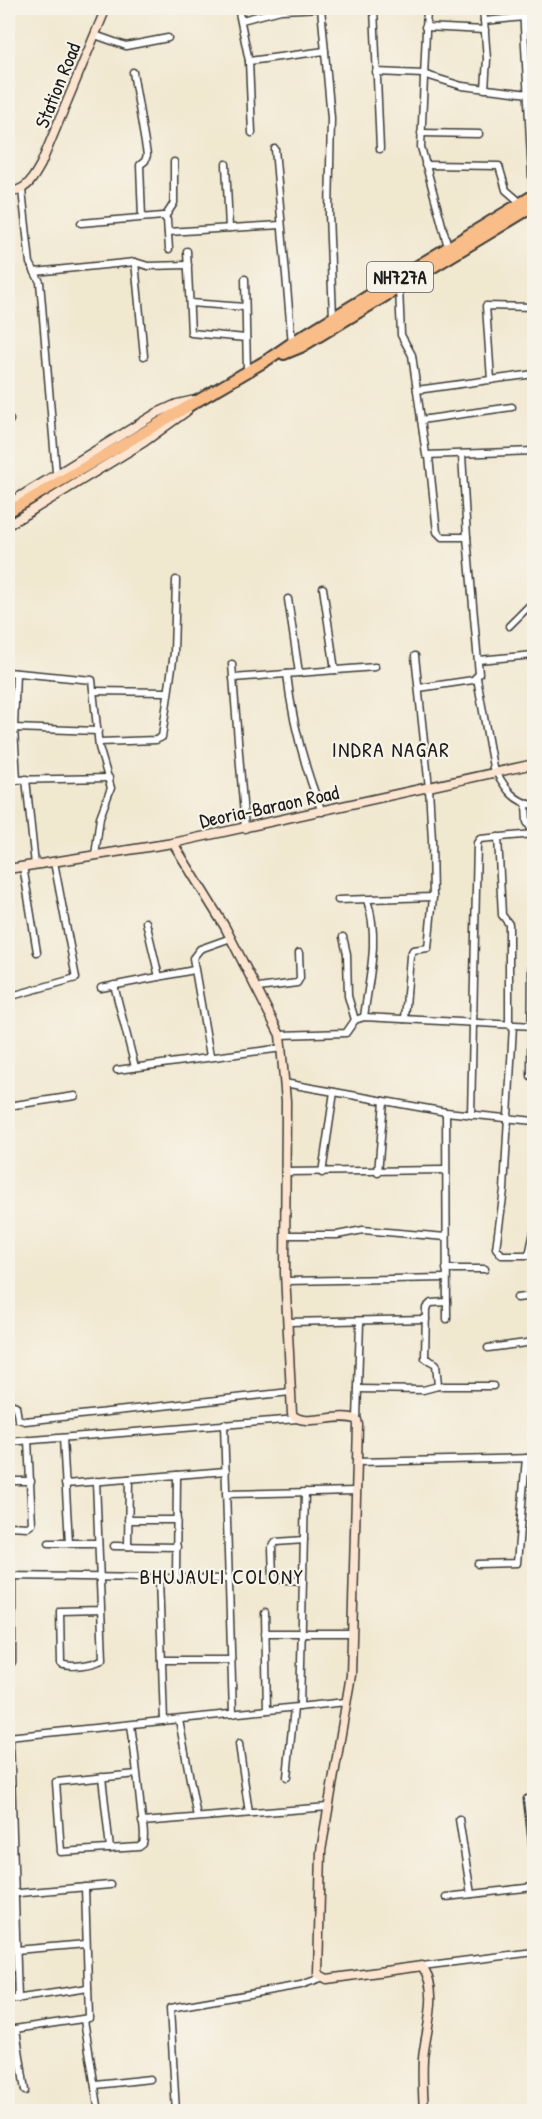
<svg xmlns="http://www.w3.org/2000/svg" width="542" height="2119" viewBox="0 0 542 2119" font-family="'Patrick Hand',sans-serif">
<rect width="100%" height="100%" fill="#f7f3e8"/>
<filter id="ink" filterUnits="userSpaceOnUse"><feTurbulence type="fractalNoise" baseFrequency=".0167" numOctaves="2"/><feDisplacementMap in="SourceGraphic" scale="12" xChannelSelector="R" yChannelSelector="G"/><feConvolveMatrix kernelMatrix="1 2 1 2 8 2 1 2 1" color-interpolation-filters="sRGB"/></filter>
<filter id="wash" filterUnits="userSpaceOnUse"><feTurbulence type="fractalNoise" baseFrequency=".008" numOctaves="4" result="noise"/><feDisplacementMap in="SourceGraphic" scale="24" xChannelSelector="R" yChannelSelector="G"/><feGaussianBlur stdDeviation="1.35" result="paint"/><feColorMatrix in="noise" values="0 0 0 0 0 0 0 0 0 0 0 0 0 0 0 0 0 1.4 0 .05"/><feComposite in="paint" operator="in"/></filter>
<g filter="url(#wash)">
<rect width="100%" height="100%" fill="#f1e8d0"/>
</g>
<g filter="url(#ink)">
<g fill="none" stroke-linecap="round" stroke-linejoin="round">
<defs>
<g id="street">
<path d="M238,8l11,53 3,72"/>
<path d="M321,8l10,110 -2,96 4,103"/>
<path d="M374,8l6,141"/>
<path d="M427,8l-6,139 27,100"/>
<path d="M483,8l4,51 -2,30"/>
<path d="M523,8l10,188"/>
<path d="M242,20l39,-10 41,-2"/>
<path d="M484,21l40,-4"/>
<path d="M425,27l60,3"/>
<path d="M95,35l31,11 42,-8"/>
<path d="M249,61l76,-10"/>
<path d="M133,72l14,83 -2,6 -5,4 2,52"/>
<path d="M376,72l47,2 39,12 67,8"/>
<path d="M421,133l58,1"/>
<path d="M275,149l17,195"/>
<path d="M226,164l3,64"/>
<path d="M425,165l74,1 7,24 15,13"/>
<path d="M22,190l8,73 10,19 16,190"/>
<path d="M165,217l9,-14v-41"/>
<path d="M81,223l82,-7 4,4 2,29"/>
<path d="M168,232l113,-7"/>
<path d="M187,251l4,82 55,5"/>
<path d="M135,262l9,94"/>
<path d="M35,272l100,-10 13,4 40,-1"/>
<path d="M245,279l2,92"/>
<path d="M399,288l2,47 11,20 14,100 108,-4"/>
<path d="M190,303l55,4"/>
<path d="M491,380l-5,-74 48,1"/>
<path d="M417,390l117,-16"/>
<path d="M8,420h2"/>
<path d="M421,420l91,-13"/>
<path d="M429,457l8,75 5,5h25"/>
<path d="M323,588l12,82"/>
<path d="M288,599l11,74"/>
<path d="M509,626l25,-25"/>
<path d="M478,660l56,-5"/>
<path d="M232,664l13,165"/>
<path d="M8,672l84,8 7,67 12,41 -11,29 -5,39"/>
<path d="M16,673l-2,55 3,52"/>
<path d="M287,674c5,49 17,92 35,138"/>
<path d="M233,678l142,-11"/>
<path d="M477,678l17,95"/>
<path d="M419,688l54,-8 6,-6 -12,-137 -5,-82"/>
<path d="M94,691l72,1"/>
<path d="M14,728l84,3"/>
<path d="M99,742l57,-2 6,-3 12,-84 2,-73"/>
<path d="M496,772c10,17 18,30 38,33"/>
<path d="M26,779l9,86"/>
<path d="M8,780l101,-2"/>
<path d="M526,804l1,18 7,12"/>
<path d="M498,837l4,78 7,9v100"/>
<path d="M23,866l14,86"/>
<path d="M338,900l95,-3"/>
<path d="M146,922l13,55"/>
<path d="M343,937l4,17 1,42 7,24"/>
<path d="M114,985l21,82"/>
<path d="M101,988l93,-18"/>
<path d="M258,988l39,-5 3,-5 -1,-25"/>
<path d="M8,997l68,-19 -22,-116"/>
<path d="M364,1017c5,-39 16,-79 3,-117"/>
<path d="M405,1019l5,-63 3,-6 15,-2 5,-51 -1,-57 -3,-52 -14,-132"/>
<path d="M513,1025l-9,165 -8,58 6,7h32"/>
<path d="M280,1035l66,-2 9,-13 9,-3 170,9"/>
<path d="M210,1056l-17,-98 7,-9 31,-11"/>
<path d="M117,1070l165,-22"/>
<path d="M531,1076l1,-112"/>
<path d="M284,1083l162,29 88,9"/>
<path d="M8,1106l67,-10"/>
<path d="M446,1112l1,207"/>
<path d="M471,1115l6,-272 3,-4 54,-5"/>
<path d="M286,1172l159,-2"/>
<path d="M322,1173l12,-81"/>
<path d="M378,1173l6,-72"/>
<path d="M285,1235h52l26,-5 83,7"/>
<path d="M529,1255l5,-23"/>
<path d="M446,1269h39"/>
<path d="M286,1281l160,-3"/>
<path d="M517,1298l17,-2"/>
<path d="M288,1322l138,-3"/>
<path d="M488,1348l46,-6"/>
<path d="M438,1386l-2,-22 -11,-6 1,-50 5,-5 16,-1"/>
<path d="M358,1389l65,1 15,-4h55"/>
<path d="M8,1403l8,3 2,13 7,2 265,-29"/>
<path d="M357,1420l3,-99"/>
<path d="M224,1424l9,290"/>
<path d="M63,1438l6,105"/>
<path d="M8,1442l289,-23"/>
<path d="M357,1462l177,-4"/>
<path d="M8,1481h23"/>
<path d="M96,1481l7,178c-9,6 -32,9 -42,5l-1,-53 41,-1"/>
<path d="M65,1484l161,-13"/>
<path d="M226,1494l130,-3"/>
<path d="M128,1520h49"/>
<path d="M8,1526l20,1 4,-3 -4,-84"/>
<path d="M49,1543h49"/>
<path d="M114,1546l63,1"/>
<path d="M128,1546l1,-67"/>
<path d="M478,1564l39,-1 9,-105"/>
<path d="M8,1576l220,3"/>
<path d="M159,1578l5,143"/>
<path d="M176,1578l1,-103"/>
<path d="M303,1581l-30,-2 -1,-32 4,-5 28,-2"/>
<path d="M265,1613l2,97"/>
<path d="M265,1633h87"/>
<path d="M162,1660h69"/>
<path d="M8,1667l4,-5v-86"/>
<path d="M300,1707l5,-215"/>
<path d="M179,1720l18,97"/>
<path d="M131,1725c4,28 7,57 10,86 1,10 5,23 2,33l-4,3 -78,5 -5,-70 81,-8"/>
<path d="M10,1736l8,263"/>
<path d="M8,1737l338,-35"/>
<path d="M239,1744l10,69"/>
<path d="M102,1777l8,72"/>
<path d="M287,1777l7,-69"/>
<path d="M527,1799l7,60"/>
<path d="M459,1819l12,75"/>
<path d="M142,1822l186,-15"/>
<path d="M8,1894l102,-9"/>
<path d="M446,1897l88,-10"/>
<path d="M16,1950l70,-6"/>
<path d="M422,1966l112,-14"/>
<path d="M8,2000l80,-12"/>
<path d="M84,2020l15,92"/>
<path d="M16,2029l9,62"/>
<path d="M8,2030l81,-12 -4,-131"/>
<path d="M96,2085l54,-6"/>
<path d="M176,2112l-6,-104 131,-23 20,-7"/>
</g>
<g id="secondary">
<path d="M8,192c19,-1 24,-12 33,-28l65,-156"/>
<path d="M8,504l149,-91 20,-9 18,-4"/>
<path d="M8,525l136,-83 43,-31"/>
<path d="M173,843l52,84 55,108 6,66 -1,172 7,141c11,15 48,-3 65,6l1,5 -7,250 -30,176 -3,123 9,5 95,-13c19,26 3,65 1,93 -1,18 0,35 1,53"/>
<path d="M8,869l165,-26 361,-79"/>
</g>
<g id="highway">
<path d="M284,354l17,-7 233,-141"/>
<path d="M8,512l259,-152 29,-20 238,-145"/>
</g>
</defs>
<use href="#street" stroke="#3c3b37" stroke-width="9"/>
<use href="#secondary" stroke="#3c3b37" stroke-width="11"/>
<use href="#highway" stroke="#3c3b37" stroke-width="14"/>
<use href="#street" stroke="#fff" stroke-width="6"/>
<use href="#secondary" stroke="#fce5d0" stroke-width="8"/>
<use href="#highway" stroke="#f8bd89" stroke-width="10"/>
</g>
</g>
<g text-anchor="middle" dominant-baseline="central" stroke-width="4.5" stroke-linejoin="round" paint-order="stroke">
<rect fill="#f7f3e8" stroke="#5e5c59" stroke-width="1.5" x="367" y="262" width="66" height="30" rx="4.5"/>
<g font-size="18" font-weight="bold" fill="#1c1c1c">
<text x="400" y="277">NH727A</text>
</g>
<g font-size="20" fill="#1c1c1c" stroke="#f7f3e8">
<text transform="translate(57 85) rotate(-68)">Station Road</text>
<text transform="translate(269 806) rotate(-12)">Deoria-Baraon Road</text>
</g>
<g font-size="21" letter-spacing="1.5" fill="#1c1c1c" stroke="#f7f3e8">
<text x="391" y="749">INDRA NAGAR</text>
<text x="222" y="1576">BHUJAULI COLONY</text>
</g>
</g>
<rect width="542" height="2119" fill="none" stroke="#f7f3e8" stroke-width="30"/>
</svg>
